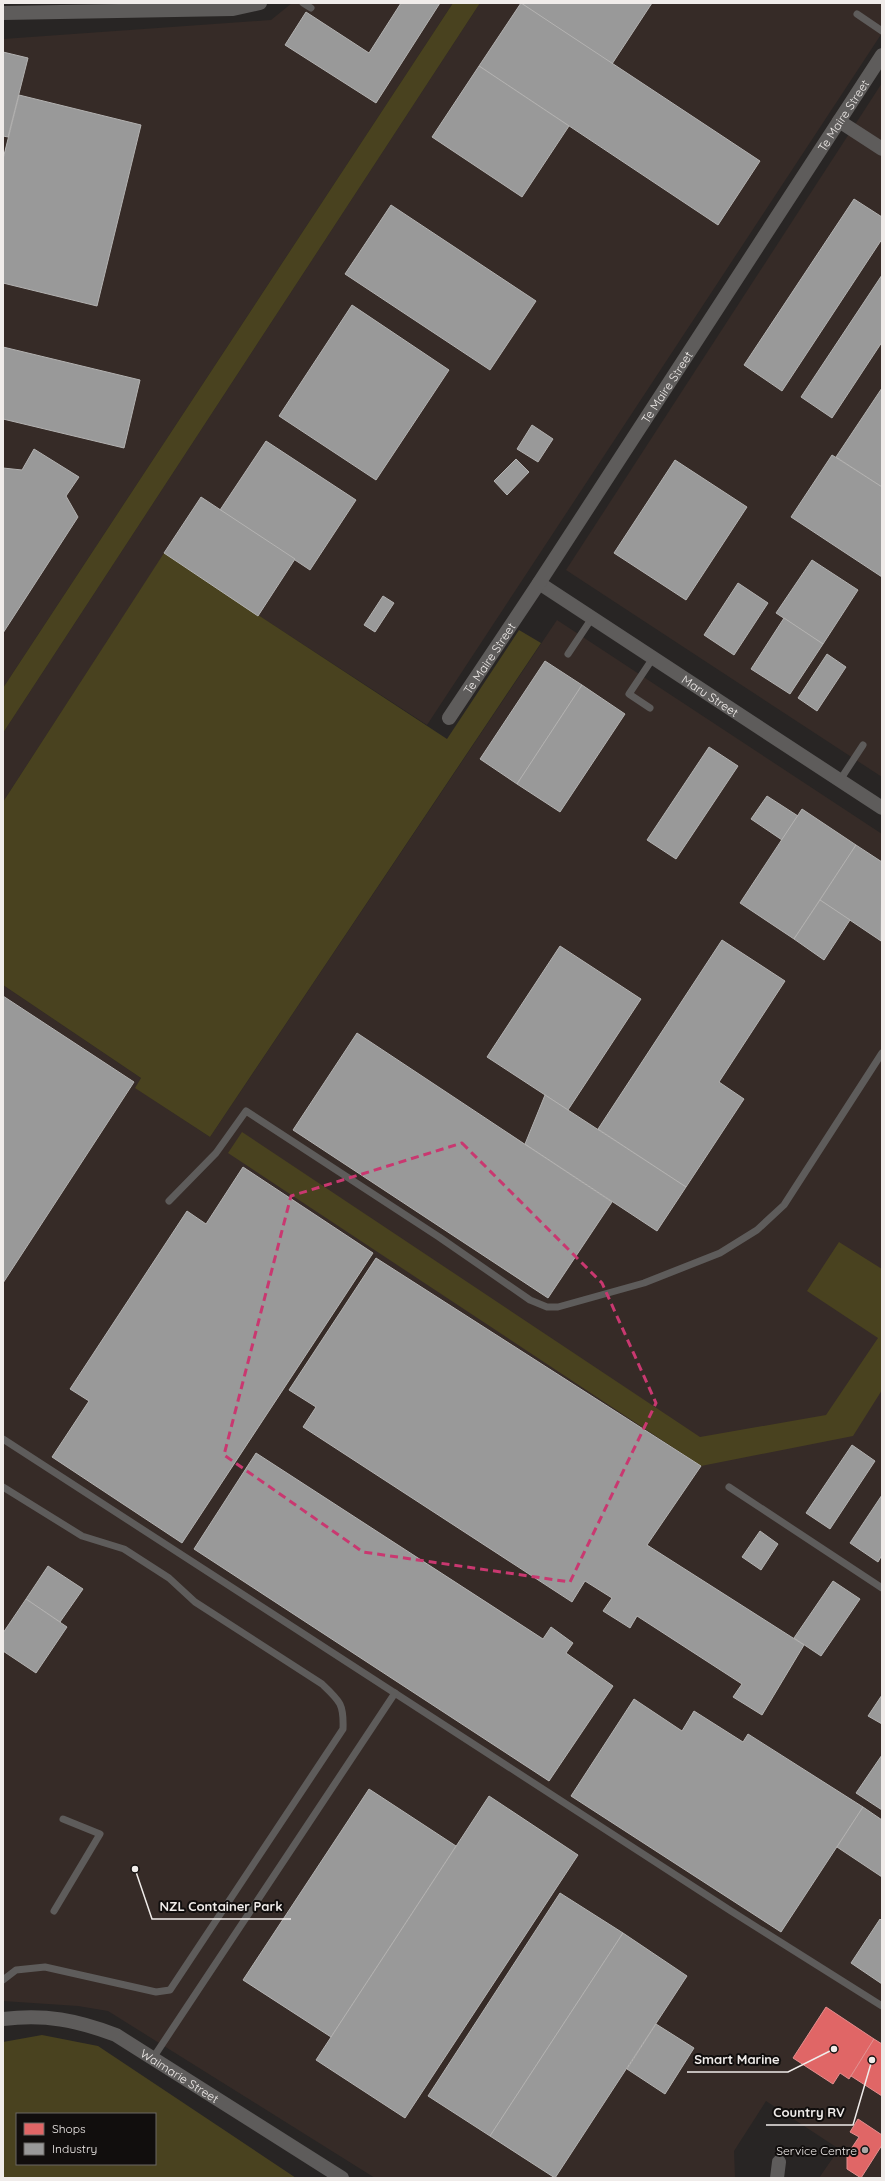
<svg xmlns="http://www.w3.org/2000/svg" width="885" height="2181" viewBox="0 0 885 2181" font-family="Quicksand,sans-serif">
<rect width="100%" height="100%" fill="#282524"/>
<g fill="#362b27">
<path d="M292,3h161l-450,685v-649l268,-19z"/>
<path d="M480,3h402v30l-455,692 -263,-171 -161,248v-69z"/>
<path d="M882,83v694l-316,-207z"/>
<path d="M557,620l325,214v1344h-63l20,-29 -73,-48 -32,50 1,27h-360l-267,-167 -30,-5 -75,-5v-1016l138,93 -5,10 74,49z"/>
</g>
<g fill="#49421f" fill-rule="evenodd">
<path d="M453,3h27l-477,730v-45z"/>
<path d="M164,553l283,186 72,-109 22,13 -331,494 -75,-49 6,-10 -138,-93v-183z"/>
<path d="M242,1132l458,305 126,-22 52,-77 -71,-47 32,-49 43,27v121l-29,46 -152,30 -473,-313z"/>
<path d="M42,2035l56,11 198,132h-293v-136zM17,2114h138v50h-138z"/>
</g>
<g fill="#e06666" stroke="#e58e8e">
<path d="M826,2007l48,32 -25,40 -9,-6 -7,11 -40,-26z"/>
<path d="M874,2039l8,5v52l-31,-20z"/>
<path d="M858,2119l24,16v10l-21,33 -14,-9v-14l12,-18 -9,-5z"/>
</g>
<g fill="#999" stroke="#b3b2b1">
<path d="M401,3h39l-64,100 -91,-58 21,-33 63,41z"/>
<path d="M521,3h131l-40,61z"/>
<path d="M521,3l239,158 -42,64 -239,-159z"/>
<path d="M3,52l25,6 -20,79 -5,-1z"/>
<path d="M479,66l90,60 -47,71 -90,-60z"/>
<path d="M19,95l122,30 -44,181 -94,-23v-124z"/>
<path d="M854,199l28,18v22l-100,152 -38,-26z"/>
<path d="M391,205l145,96 -46,69 -145,-96z"/>
<path d="M882,275v67l-50,76 -31,-21z"/>
<path d="M352,305l97,65 -73,110 -97,-64z"/>
<path d="M3,347l137,33 -16,68 -121,-29z"/>
<path d="M882,388v99l-46,-30z"/>
<path d="M532,425l21,14 -15,23 -21,-13z"/>
<path d="M266,441l90,59 -46,70 -90,-60z"/>
<path d="M34,449l45,28 -13,19 12,21 -75,116v-165l19,2z"/>
<path d="M832,455l50,32v90l-91,-60z"/>
<path d="M516,459l13,13 -22,23 -13,-14z"/>
<path d="M675,460l72,47 -61,93 -72,-47z"/>
<path d="M201,497l94,62 -37,57 -94,-63z"/>
<path d="M812,560l46,30 -35,54 -47,-31z"/>
<path d="M738,583l30,20 -34,52 -30,-20z"/>
<path d="M383,596l11,7 -19,29 -11,-7z"/>
<path d="M784,618l39,26 -33,50 -39,-25z"/>
<path d="M827,654l19,13 -29,44 -19,-13z"/>
<path d="M545,661l37,24 -65,99 -37,-25z"/>
<path d="M582,685l43,29 -65,98 -43,-28z"/>
<path d="M709,747l29,19 -62,93 -29,-19z"/>
<path d="M767,796l31,20 -16,24 -31,-21z"/>
<path d="M802,809l54,36 -62,94 -54,-36z"/>
<path d="M856,845l26,17 -1,79 -61,-41z"/>
<path d="M820,900l30,20 -26,40 -30,-21z"/>
<path d="M722,940l63,41 -66,101 25,17 -58,88 -88,-58z"/>
<path d="M560,946l81,53 -73,111 -81,-53z"/>
<path d="M3,996l131,86 -131,201z"/>
<path d="M357,1033l255,169 -64,96 -255,-168z"/>
<path d="M545,1095l141,92 -29,44 -132,-87z"/>
<path d="M243,1167l130,86 -191,290 -130,-86 37,-56 -19,-12 117,-178 19,13z"/>
<path d="M376,1258l325,208 -54,79 157,100 -42,70 -29,-18 9,-13 -105,-68 -7,12 -27,-17 9,-13 -27,-17 -13,21 -269,-175 13,-20 -27,-17z"/>
<path d="M852,1445l23,16 -45,68 -24,-16z"/>
<path d="M256,1453l287,186 8,-12 22,16 -7,10 47,33 -64,95 -355,-232z"/>
<path d="M882,1495v60l-4,7 -28,-19z"/>
<path d="M760,1531l18,13 -17,26 -19,-13z"/>
<path d="M48,1566l35,23 -23,33 -34,-23z"/>
<path d="M833,1581l27,18 -39,57 -27,-18z"/>
<path d="M26,1599l41,28 -31,46 -33,-22v-18z"/>
<path d="M882,1695v29l-14,-8z"/>
<path d="M634,1699l48,32 12,-20 49,31 5,-8 115,73 -82,125 -210,-136z"/>
<path d="M882,1755v55l-26,-17z"/>
<path d="M369,1789l87,57 -125,191 -88,-57z"/>
<path d="M489,1796l89,59 -173,263 -89,-58z"/>
<path d="M863,1807l19,13v57l-45,-30z"/>
<path d="M560,1893l63,40 -133,203 -62,-40z"/>
<path d="M880,1919l2,2v63l-31,-21z"/>
<path d="M623,1933l64,43 -132,202 -65,-42z"/>
<path d="M656,2024l38,24 -29,46 -38,-25z"/>
</g>
<g fill="none" stroke-linecap="round" stroke-linejoin="round">
<g stroke="#5e5c5b" stroke-width="7">
<path d="M303,3l8,5"/>
<path d="M857,14l25,17"/>
<path d="M568,654l24,-36"/>
<path d="M650,708l-21,-14 24,-36"/>
<path d="M840,780l23,-35"/>
<path d="M169,1201l47,-48 30,-42 193,126 91,63 17,7h11l86,-24 76,-30 37,-23 27,-25 98,-152"/>
<path d="M3,1439l728,472 151,95"/>
<path d="M3,1487l79,49 42,13 45,29 26,24 127,82c18,17 22,20 21,45l-173,261 -14,2 -111,-25 -29,3 -13,10"/>
<path d="M729,1487l153,101"/>
<path d="M54,1911l46,-77 -37,-15"/>
<path d="M153,2058l242,-365"/>
</g>
<g stroke="#5e5c5b" stroke-width="14">
<path d="M3,13l230,-4 27,-6"/>
<path d="M839,121l43,28"/>
<path id="s1" d="M539,583l343,225"/>
<path id="s2" d="M449,718l90,-135 343,-528"/>
<path id="s3" d="M3,2019c43,-5 73,1 113,16l226,143"/>
<path d="M777,2178l2,-16"/>
</g>
</g>
<path fill="none" stroke="#c93870" stroke-width="3" stroke-dasharray="8 5" stroke-linejoin="round" d="M462,1143l140,140 54,120 -86,179 -207,-30 -139,-97 67,-259z"/>
<circle fill="#aaa6a5" stroke="#110e0d" stroke-width="1.5" cx="865" cy="2150" r="4"/>
<g text-anchor="middle" dominant-baseline="central" stroke-width="4" stroke-linejoin="round" paint-order="stroke">
<g font-size="12" fill="#f0ecea" stroke="#110e0d">
<text stroke="none"><textPath href="#s2" startOffset="720">Te Maire Street</textPath></text>
<text stroke="none"><textPath href="#s2" startOffset="396">Te Maire Street</textPath></text>
<text stroke="none"><textPath href="#s2" startOffset="72">Te Maire Street</textPath></text>
<text stroke="none"><textPath href="#s1" startOffset="205">Maru Street</textPath></text>
<text stroke="none"><textPath href="#s3" startOffset="191">Waimarie Street</textPath></text>
</g>
<g font-size="12" fill="#f0ecea" stroke="#110e0d" text-anchor="end">
<text x="857" y="2150">Service Centre</text>
</g>
</g>
<path fill="none" stroke="#f0ecea" stroke-width="1.5" d="M135 1869L152 1919H291M834 2049L788 2072H687M872 2060L853 2125H766"/>
<g fill="#f0ecea" stroke="#110e0d" stroke-width="1.5">
<circle cx="135" cy="1869" r="4"/>
<circle cx="834" cy="2049" r="4"/>
<circle cx="872" cy="2060" r="4"/>
</g>
<g font-size="13" text-anchor="middle" font-weight="bold" fill="#f0ecea" stroke="#110e0d" stroke-width="4" stroke-linejoin="round" paint-order="stroke">
<text x="221" y="1911">NZL Container Park</text>
<text x="737" y="2064">Smart Marine</text>
<text x="809" y="2117">Country RV</text>
</g>
<rect width="885" height="2181" fill="none" stroke="#f0ecea" stroke-width="8"/>
<rect x="16" y="2113" width="140" height="52" fill="#110e0d" stroke="#6a6765"/>
<rect x="24" y="2123" width="20" height="12" fill="#e06666" stroke="#6a6765"/>
<text x="52" y="2133" font-size="12" fill="#f0ecea">Shops</text>
<rect x="24" y="2143" width="20" height="12" fill="#999999" stroke="#6a6765"/>
<text x="52" y="2153" font-size="12" fill="#f0ecea">Industry</text>
</svg>
